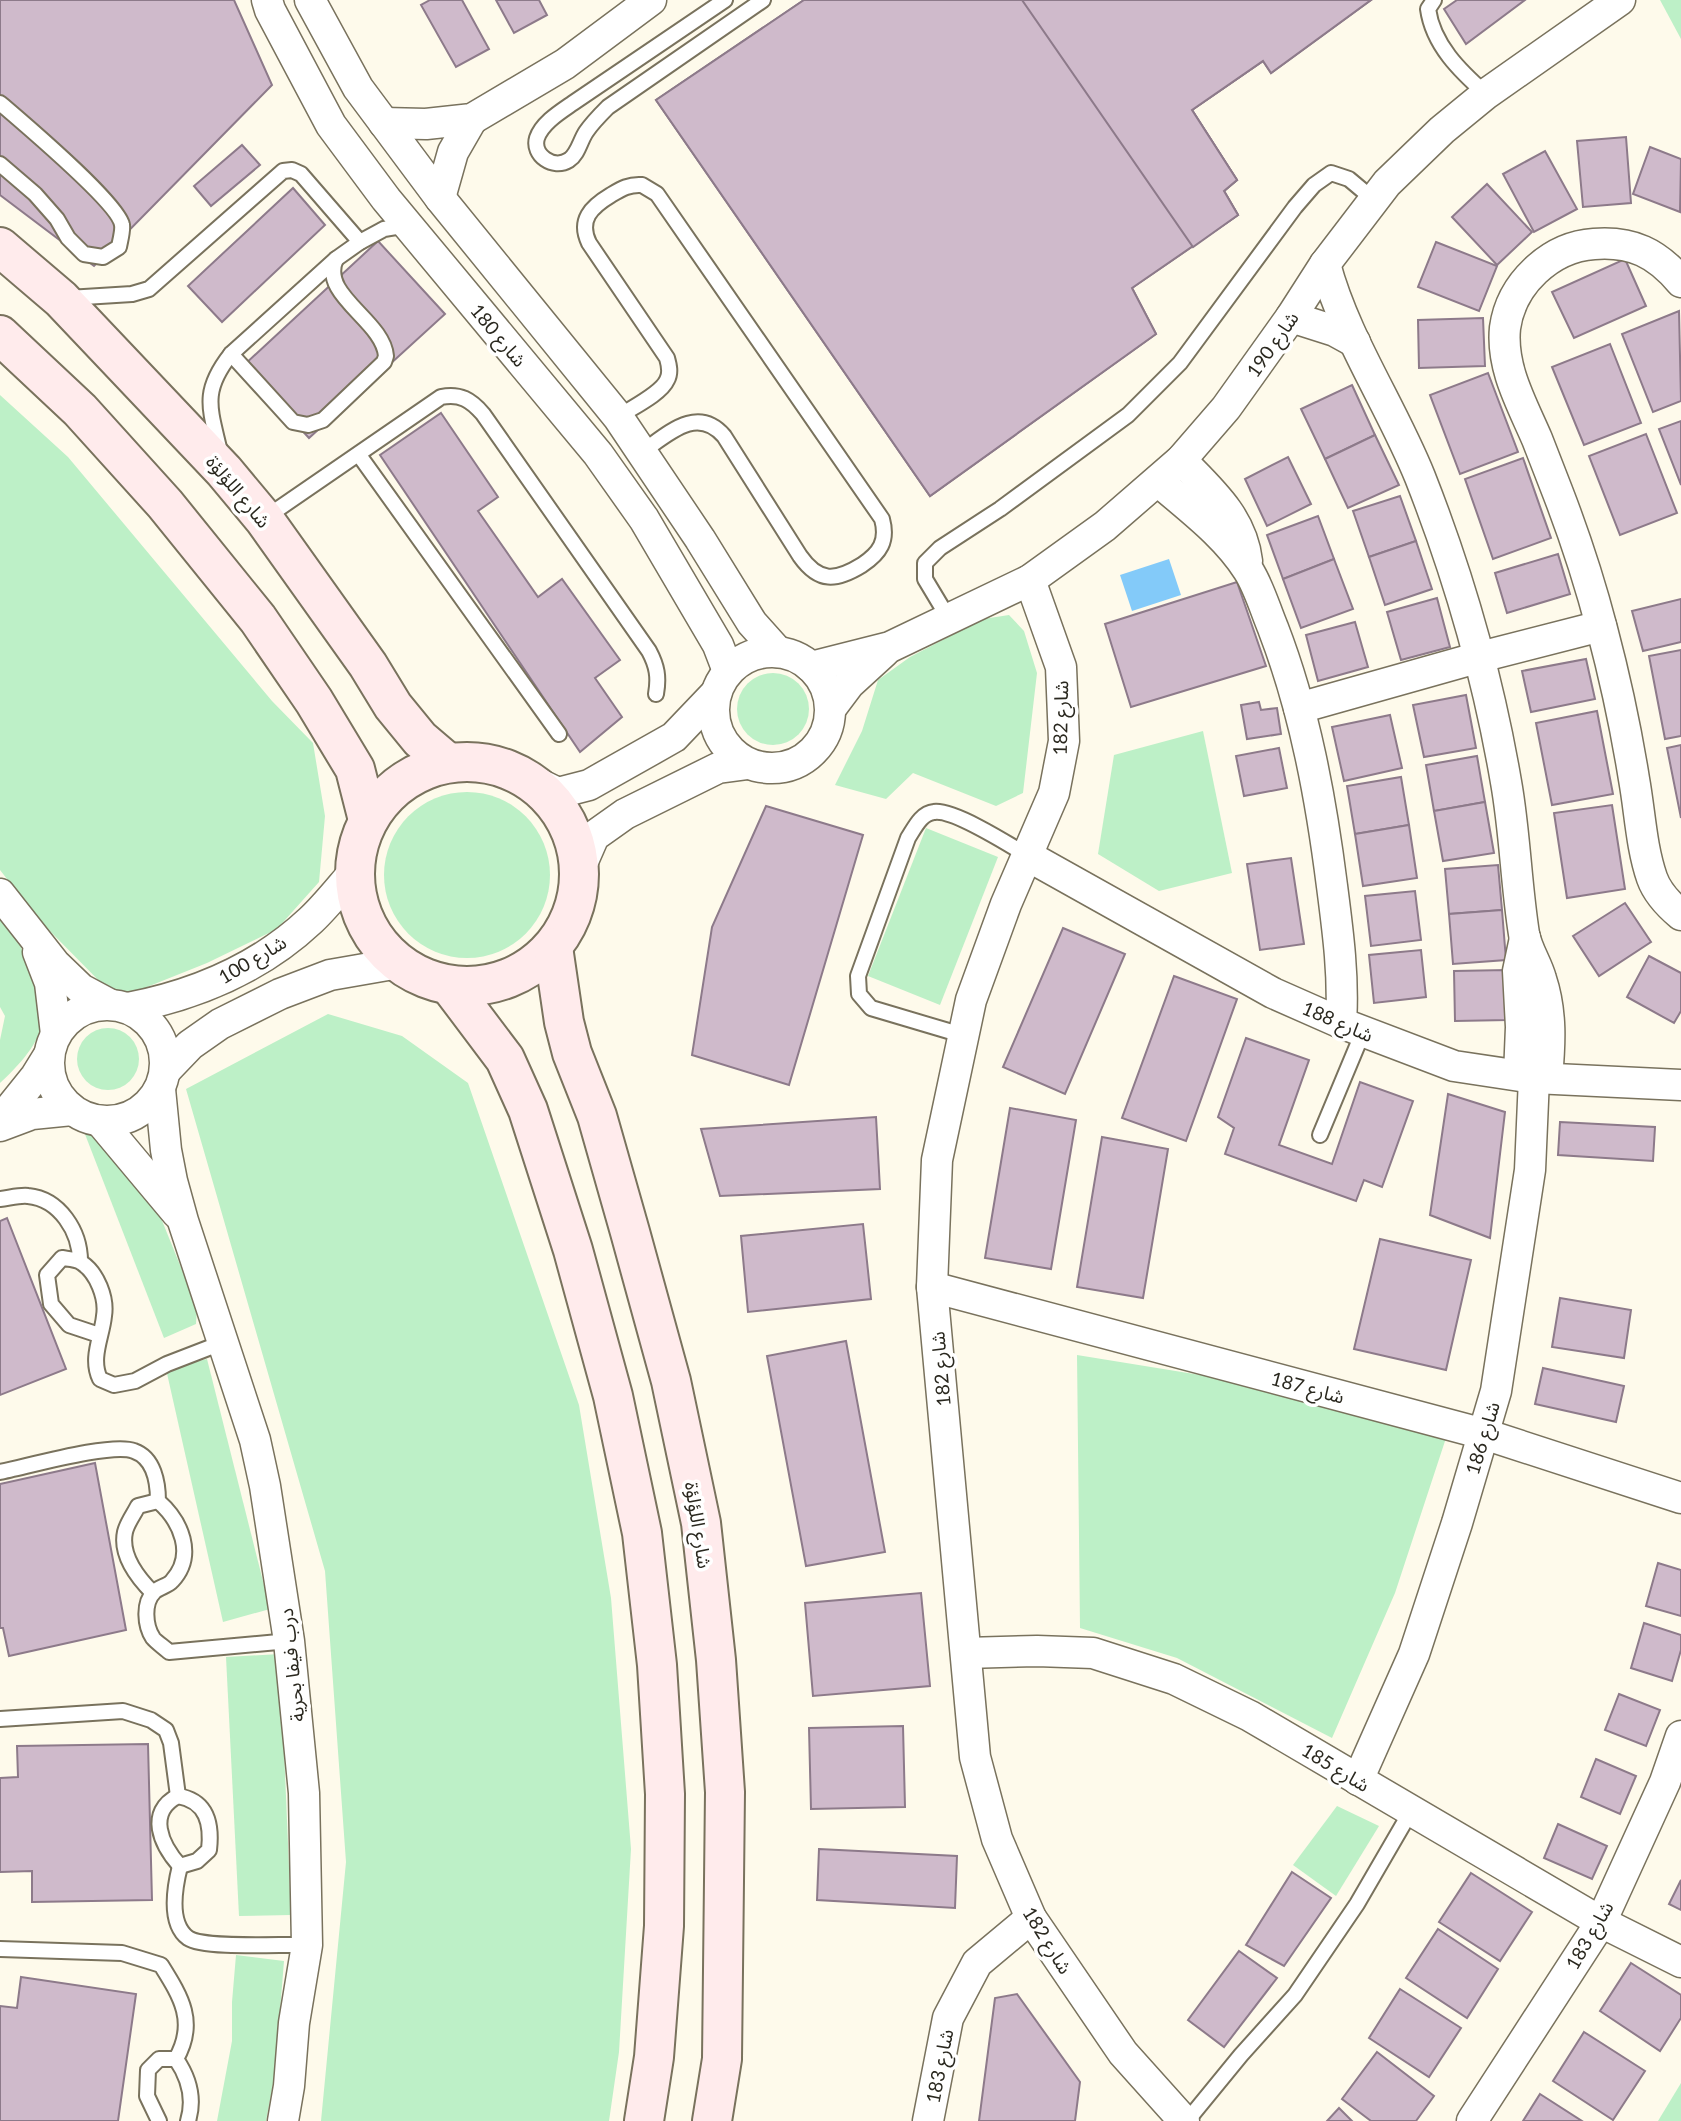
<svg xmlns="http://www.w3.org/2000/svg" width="1681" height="2121" viewBox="0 0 1681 2121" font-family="Lato,'Noto Sans Arabic',sans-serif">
<rect width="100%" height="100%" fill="#fefaeb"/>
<g fill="#bdf0c7">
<path d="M1660,0h21v39z"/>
<path d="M0,395l68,62 204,244 41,42 12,73 -6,66 -42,47 -70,34 -80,32 -15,-1 -73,-74 -39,-50z"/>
<path d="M1009,615l15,16 13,42 -14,120 -27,13 -83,-33 -27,26 -51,-14 27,-54 16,-51 32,-23 73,-38z"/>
<circle cx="773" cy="709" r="36"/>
<path d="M1203,731l29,142 -73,18 -61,-37 16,-99z"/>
<circle cx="467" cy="875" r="83"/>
<path d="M926,828l72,29 -58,148 -72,-29z"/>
<path d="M0,910c19,27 44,83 41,116 -3,20 -27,44 -41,57v-43l5,-24 -5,-9z"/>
<path d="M328,1014l74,22 66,47 111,322 32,193 20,251 -12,203 -10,69h-288l25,-259 -21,-291 -139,-482z"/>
<circle cx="108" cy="1059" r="31"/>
<path d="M83,1129l32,19 33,38 49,121 -1,17 -32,14z"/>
<path d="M1077,1355l191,31 178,52 -51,155 -63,145 -155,-80 -97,-30z"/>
<path d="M207,1359l63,250 -47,13 -57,-253z"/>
<path d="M280,1654l11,261 -52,1 -13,-259z"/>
<path d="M1337,1806l42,20 -43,70 -43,-31z"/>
<path d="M236,1955l48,6 -9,112 -9,48h-49l15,-80v-39z"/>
<path d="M1681,2083v38h-23z"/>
</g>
<path fill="#83caf9" d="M1169,559l12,36 -49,16 -12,-36z"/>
<g fill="#cfbacb" stroke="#8d7a8a" stroke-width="2">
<path d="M0,0h234l38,85 -178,181 -94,-71z"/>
<path d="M430,0h32l27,49 -33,18 -35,-62z"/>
<path d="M496,0h43l8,15 -33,18z"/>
<path d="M804,0h567l-100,73 -8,-12 -71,49 45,70 -13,11 14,24 -106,73 24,46 -226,162 -274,-396z"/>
<path d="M804,0h416l43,61 -71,49 45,70 -13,11 14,24 -106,73 24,46 -226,162 -274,-396z"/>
<path d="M1022,0h349l-100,73 -8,-12 -71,49 45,70 -13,11 14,24 -45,32z"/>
<path d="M1457,0h68l-59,44 -22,-35z"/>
<path d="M1626,137l5,66 -48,4 -6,-66z"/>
<path d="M242,145l18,20 -49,41 -17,-20z"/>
<path d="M1650,147l31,12 -1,53 -47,-18z"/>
<path d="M1545,151l32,58 -43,23 -31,-58z"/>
<path d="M1487,184l45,48 -35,33 -45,-48z"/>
<path d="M293,188l32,37 -103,97 -34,-36z"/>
<path d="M378,241l67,73 -136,124 -66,-72z"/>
<path d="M1436,242l61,24 -18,45 -61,-24z"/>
<path d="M1625,259l21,47 -72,32 -22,-46z"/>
<path d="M1679,311l2,90 -28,11 -31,-78z"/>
<path d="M1483,318l2,48 -66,2 -1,-48z"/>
<path d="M1610,344l31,79 -57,22 -32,-78z"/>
<path d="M1488,373l30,79 -58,22 -30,-79z"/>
<path d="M1352,385l23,50 -50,24 -24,-50z"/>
<path d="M441,413l57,84 -20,14 60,86 24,-18 58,81 -25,18 27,39 -42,35 -200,-297z"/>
<path d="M1681,421v64l-22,-56z"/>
<path d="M1646,434l31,79 -57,22 -31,-79z"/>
<path d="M1375,435l24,50 -51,23 -23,-49z"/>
<path d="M1288,457l23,47 -44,22 -22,-47z"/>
<path d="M1523,458l28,80 -58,21 -28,-80z"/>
<path d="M1400,496l16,45 -47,16 -16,-46z"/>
<path d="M1318,516l16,43 -51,20 -16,-44z"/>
<path d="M1416,541l16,48 -47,16 -16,-48z"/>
<path d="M1558,554l12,40 -63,19 -12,-40z"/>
<path d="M1334,559l19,50 -52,19 -18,-49z"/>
<path d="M1237,582l29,84 -135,41 -26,-83z"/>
<path d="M1437,598l13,49 -49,13 -14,-48z"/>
<path d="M1681,599v43l-38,9 -11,-40z"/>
<path d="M1355,622l13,45 -50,14 -12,-46z"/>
<path d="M1681,650v86l-16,3 -16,-83z"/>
<path d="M1586,659l9,40 -64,13 -9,-41z"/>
<path d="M1466,695l10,53 -52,9 -11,-52z"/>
<path d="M1259,702l2,8 16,-2 4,26 -34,5 -6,-34z"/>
<path d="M1597,711l16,83 -61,11 -16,-82z"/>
<path d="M1390,715l12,53 -58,13 -12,-54z"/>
<path d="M1681,745v73l-14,-70z"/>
<path d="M1279,748l8,40 -43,8 -8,-40z"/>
<path d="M1477,756l8,46 -51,9 -8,-46z"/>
<path d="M1401,777l8,48 -54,9 -8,-48z"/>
<path d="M1485,802l9,51 -51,8 -9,-50z"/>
<path d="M1612,805l13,84 -58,9 -13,-85z"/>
<path d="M766,806l97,29 -74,250 -97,-30 20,-128z"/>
<path d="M1409,825l8,53 -54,8 -8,-52z"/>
<path d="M1291,858l13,86 -44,6 -13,-86z"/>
<path d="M1498,865l4,45 -53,4 -4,-45z"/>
<path d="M1415,891l6,49 -50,6 -6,-50z"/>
<path d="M1625,903l26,39 -52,34 -26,-40z"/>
<path d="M1502,910l4,50 -53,4 -4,-50z"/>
<path d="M1063,928l62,26 -60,140 -62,-27z"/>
<path d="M1421,950l5,47 -52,6 -5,-48z"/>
<path d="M1649,956l32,17v38l-7,12 -47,-26z"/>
<path d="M1507,970l1,50 -53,1 -1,-50z"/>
<path d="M1174,976l63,23 -51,142 -64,-23z"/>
<path d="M1246,1038l63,22 -30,85 53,19 28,-82 53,19 -31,86 -18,-7 -8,21 -131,-47 9,-26 -16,-11z"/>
<path d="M1448,1094l57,18 -15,126 -60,-23z"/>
<path d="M1010,1108l66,12 -25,149 -66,-11z"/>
<path d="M876,1117l4,72 -160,7 -19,-67z"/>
<path d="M1560,1122l95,5 -2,34 -95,-6z"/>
<path d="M1102,1137l66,12 -25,149 -66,-11z"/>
<path d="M7,1218l59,151 -66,26v-174z"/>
<path d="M863,1224l8,75 -123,13 -7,-76z"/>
<path d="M1380,1239l91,21 -25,110 -92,-21z"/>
<path d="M1560,1298l71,12 -7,48 -72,-11z"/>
<path d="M846,1341l39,211 -79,14 -39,-210z"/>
<path d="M1543,1368l81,18 -8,36 -81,-18z"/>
<path d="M95,1463l31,167 -117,26 -6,-28h-3v-144z"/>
<path d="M1658,1563l23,7v46l-35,-10z"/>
<path d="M921,1593l9,93 -117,10 -8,-93z"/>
<path d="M1644,1623l37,12v15l-9,31 -41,-13z"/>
<path d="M1619,1694l41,16 -14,36 -41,-16z"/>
<path d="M903,1726l2,81 -94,2 -2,-81z"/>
<path d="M148,1744l4,156 -120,2v-31l-32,1v-94l18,-1 -1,-31z"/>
<path d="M1596,1759l40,17 -16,38 -39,-17z"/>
<path d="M1558,1824l49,22 -15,33 -48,-21z"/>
<path d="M819,1849l138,7 -2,52 -138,-8z"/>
<path d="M1292,1872l39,26 -47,68 -38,-21z"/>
<path d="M1471,1873l61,39 -32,49 -61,-39z"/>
<path d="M1681,1880v30l-12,-6z"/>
<path d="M1438,1929l60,40 -31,49 -61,-40z"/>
<path d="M1239,1951l38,27 -53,69 -36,-27z"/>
<path d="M1631,1963l50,32v23l-21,33 -60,-40z"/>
<path d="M21,1977l115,17 -18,127h-118v-115l17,2z"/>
<path d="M1400,1989l61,39 -32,49 -60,-39z"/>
<path d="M1017,1994l63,88 -5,39h-96l16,-123z"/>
<path d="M1584,2032l61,39 -32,49 -60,-39z"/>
<path d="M1377,2052l57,44 -18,25h-45l-29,-22z"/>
<path d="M1540,2094l42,27h-59z"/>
<path d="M1339,2108l13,13h-25z"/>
</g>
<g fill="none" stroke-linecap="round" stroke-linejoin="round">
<defs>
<g id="service">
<path d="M725,0l-152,103c-13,9 -31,20 -36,35 -5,17 16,32 32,22 9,-6 11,-19 17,-28 6,-9 14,-17 22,-25l155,-107"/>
<path d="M1434,0l-6,9c5,36 32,62 58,85"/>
<path d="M0,103c21,18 119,101 122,122 1,6 -2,16 -3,22l-16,10 -19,-3 -16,-16 -11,-19 -22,-25 -35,-30"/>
<path d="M68,298l64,-4 17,-5 134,-118 9,-1 9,4 59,68"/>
<path d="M231,354l62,68 15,3 15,-5 61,-58 2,-6c-3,-36 -67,-61 -50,-97"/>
<path d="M618,417c13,-9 43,-23 49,-37 4,-7 2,-15 0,-22l-78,-115c-11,-23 2,-36 22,-48 10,-6 18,-11 31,-10l15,9 225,325c6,22 -2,34 -20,46 -26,16 -43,18 -62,-9l-76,-120c-27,-31 -56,-2 -82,16"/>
<path d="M220,452c-10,-44 -19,-60 11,-98l105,-95 24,-17 24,-13 24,-4"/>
<path d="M359,455l200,279"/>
<path d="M265,518l176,-121c19,-4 30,3 42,17l166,237c8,15 10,26 7,43"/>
<path d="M949,619l-24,-40v-16l15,-15 60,-39 128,-94 52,-52 115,-156 19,-22 17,-12 18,6 25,21"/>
<path d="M962,1035l-91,-27 -12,-14 -1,-18 50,-138c6,-9 13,-25 26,-26 19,-3 76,33 94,44"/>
<path d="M1320,1135l43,-103"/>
<path d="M0,1199c9,-1 20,-4 28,-3 32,3 52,36 52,65"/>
<path d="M99,1335l-30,-10 -18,-21 -4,-29 15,-17c6,1 15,1 20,5 15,10 25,35 22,53 -2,21 -14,42 -4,63l14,6 21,-4 32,-17 57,-22"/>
<path d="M0,1472c26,-5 112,-30 134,-21 20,7 24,32 24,50 23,20 38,54 14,80 -4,5 -13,6 -18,11 -11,11 -9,34 -1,46 4,5 11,9 16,14l120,-11"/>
<path d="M153,1593c-15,-15 -33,-38 -28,-61 2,-9 9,-18 13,-26l20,-5"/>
<path d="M0,1719l123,-8 28,9 15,10 5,13 7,53"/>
<path d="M178,1796c29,5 34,28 31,54l-12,11 -17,5c-19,-21 -34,-54 -2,-70z"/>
<path d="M180,1866c-5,20 -12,57 8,72 16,11 95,6 119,7"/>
<path d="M0,1949l122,4 39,12c20,32 36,57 15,94"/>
<path d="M159,2121l-12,-25 1,-26 11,-11h17c13,19 19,39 12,62"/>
<path d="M1187,2121l54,-66 54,-60 62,-91 54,-93"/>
</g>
<g id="minor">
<path d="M267,0l3,10 61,115 55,74 212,255 46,65 74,126 10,26"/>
<path d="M310,0l48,88 82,110 178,219 82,122 52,84 26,29"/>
<path d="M384,123l42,1 46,-5 93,-55 86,-64"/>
<path d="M440,198l13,-46 19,-33"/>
<path d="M1325,264c20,75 66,141 95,213 39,99 68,200 86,305 9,50 10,102 18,152 3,16 13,30 17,45 11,33 9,65 6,99"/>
<path d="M1681,282c-24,-29 -49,-41 -87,-38 -44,3 -83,40 -89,84 -4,40 17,76 32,111 7,18 14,36 21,54 17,44 32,90 44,136 13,49 24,100 32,150 6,33 7,67 18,99 5,14 17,27 29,37"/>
<path d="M1291,317l44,14 20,11"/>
<path d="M1181,460c29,30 61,57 66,101"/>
<path d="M1158,481c31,27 67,53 90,89 11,17 17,39 25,58 32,83 48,171 59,258 6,46 12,91 9,137"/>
<path d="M1030,580l31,87 3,74 -10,52 -48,111 -35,96 -34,160 -5,127 43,470 22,82 34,79 92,135 61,68"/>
<circle cx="772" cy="710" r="58"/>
<path d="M811,667l79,-20 140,-67 75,-54 76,-66 45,-52 65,-91 34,-53 62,-81 55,-53 44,-36 134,-94"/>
<path d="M831,708l18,-24 35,-32"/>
<path d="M1299,708l181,-51 121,-31"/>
<path d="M523,776l35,17 31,-8 85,-48 42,-44"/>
<path d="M1028,856l245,137 68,30 113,43 80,12 147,7"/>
<path d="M580,868l14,-32 31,-22 93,-46 30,-4"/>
<path d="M0,894l55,70 26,25 28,15"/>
<path d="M38,952l12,31 6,51"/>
<circle cx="107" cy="1063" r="58"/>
<path d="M128,1008c67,-13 132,-40 183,-88 15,-14 29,-32 43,-48"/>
<path d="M166,1070l24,-25 30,-21 60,-30 50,-19 69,-12"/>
<path d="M1519,1075l2,-48 -3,-56 7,-33"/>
<path d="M160,1089l6,61 6,31 11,40 72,219 10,46 24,155 15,152 3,152 -13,78 -5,63 -6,35"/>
<path d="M0,1121l36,-45 13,-21"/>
<path d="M100,1121l77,92"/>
<path d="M0,1126l32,-12 40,-4"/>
<path d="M932,1287l552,147 197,64"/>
<path d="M966,1653l71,-2 56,2 81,26 76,37 351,206 80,40"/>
<path d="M1358,1780l56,-126 43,-131 39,-132 34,-221 4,-92"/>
<path d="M928,2121l20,-103 29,-55 54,-45"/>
<path d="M1472,2121l129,-199 64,-140 16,-46"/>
</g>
<g id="secondary">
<path d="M0,247l61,52 163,172 40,48 104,146 25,41 27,33 27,23"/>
<path d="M0,335l80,75 85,94 93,115 56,82 41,68 13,51"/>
<circle cx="467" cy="874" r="112"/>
<path d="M553,947l11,75 8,31 25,63 33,116 41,149 30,142 15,137 9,132 -3,267 -10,62"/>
<path d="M450,986l55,73 23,51 45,140 40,146 29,137 15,132 8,129 -1,132 -10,131 -10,64"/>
</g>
</defs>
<use href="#service" stroke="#79725d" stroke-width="18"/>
<use href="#minor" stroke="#79725d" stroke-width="33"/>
<use href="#secondary" stroke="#79725d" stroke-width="42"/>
<use href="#service" stroke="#fff" stroke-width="14"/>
<use href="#minor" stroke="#fff" stroke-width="30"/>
<use href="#secondary" stroke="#ffebec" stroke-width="38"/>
</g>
<g text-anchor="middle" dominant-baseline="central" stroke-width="7" stroke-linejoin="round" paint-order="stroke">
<g font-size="19" fill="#2a281f" stroke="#fff">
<text transform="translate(499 335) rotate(50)">شارع 180</text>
<text transform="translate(1272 344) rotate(-55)">شارع 190</text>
<text transform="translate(239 491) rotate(50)">شارع اللؤلؤة</text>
<text transform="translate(1060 718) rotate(-89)">شارع 182</text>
<text transform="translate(252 959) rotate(-31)">شارع 100</text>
<text transform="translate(1338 1021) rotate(23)">شارع 188</text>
<text transform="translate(940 1369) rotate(-95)">شارع 182</text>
<text transform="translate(1308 1387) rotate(15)">شارع 187</text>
<text transform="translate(1482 1438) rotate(-73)">شارع 186</text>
<text transform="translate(699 1525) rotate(81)">شارع اللؤلؤة</text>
<text transform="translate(291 1665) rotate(-96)">درب فيفا بحرية</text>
<text transform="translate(1336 1767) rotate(31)">شارع 185</text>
<text transform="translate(1589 1935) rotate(-60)">شارع 183</text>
<text transform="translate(1048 1940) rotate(58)">شارع 182</text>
<text transform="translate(939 2066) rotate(-79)">شارع 183</text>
</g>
</g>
</svg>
